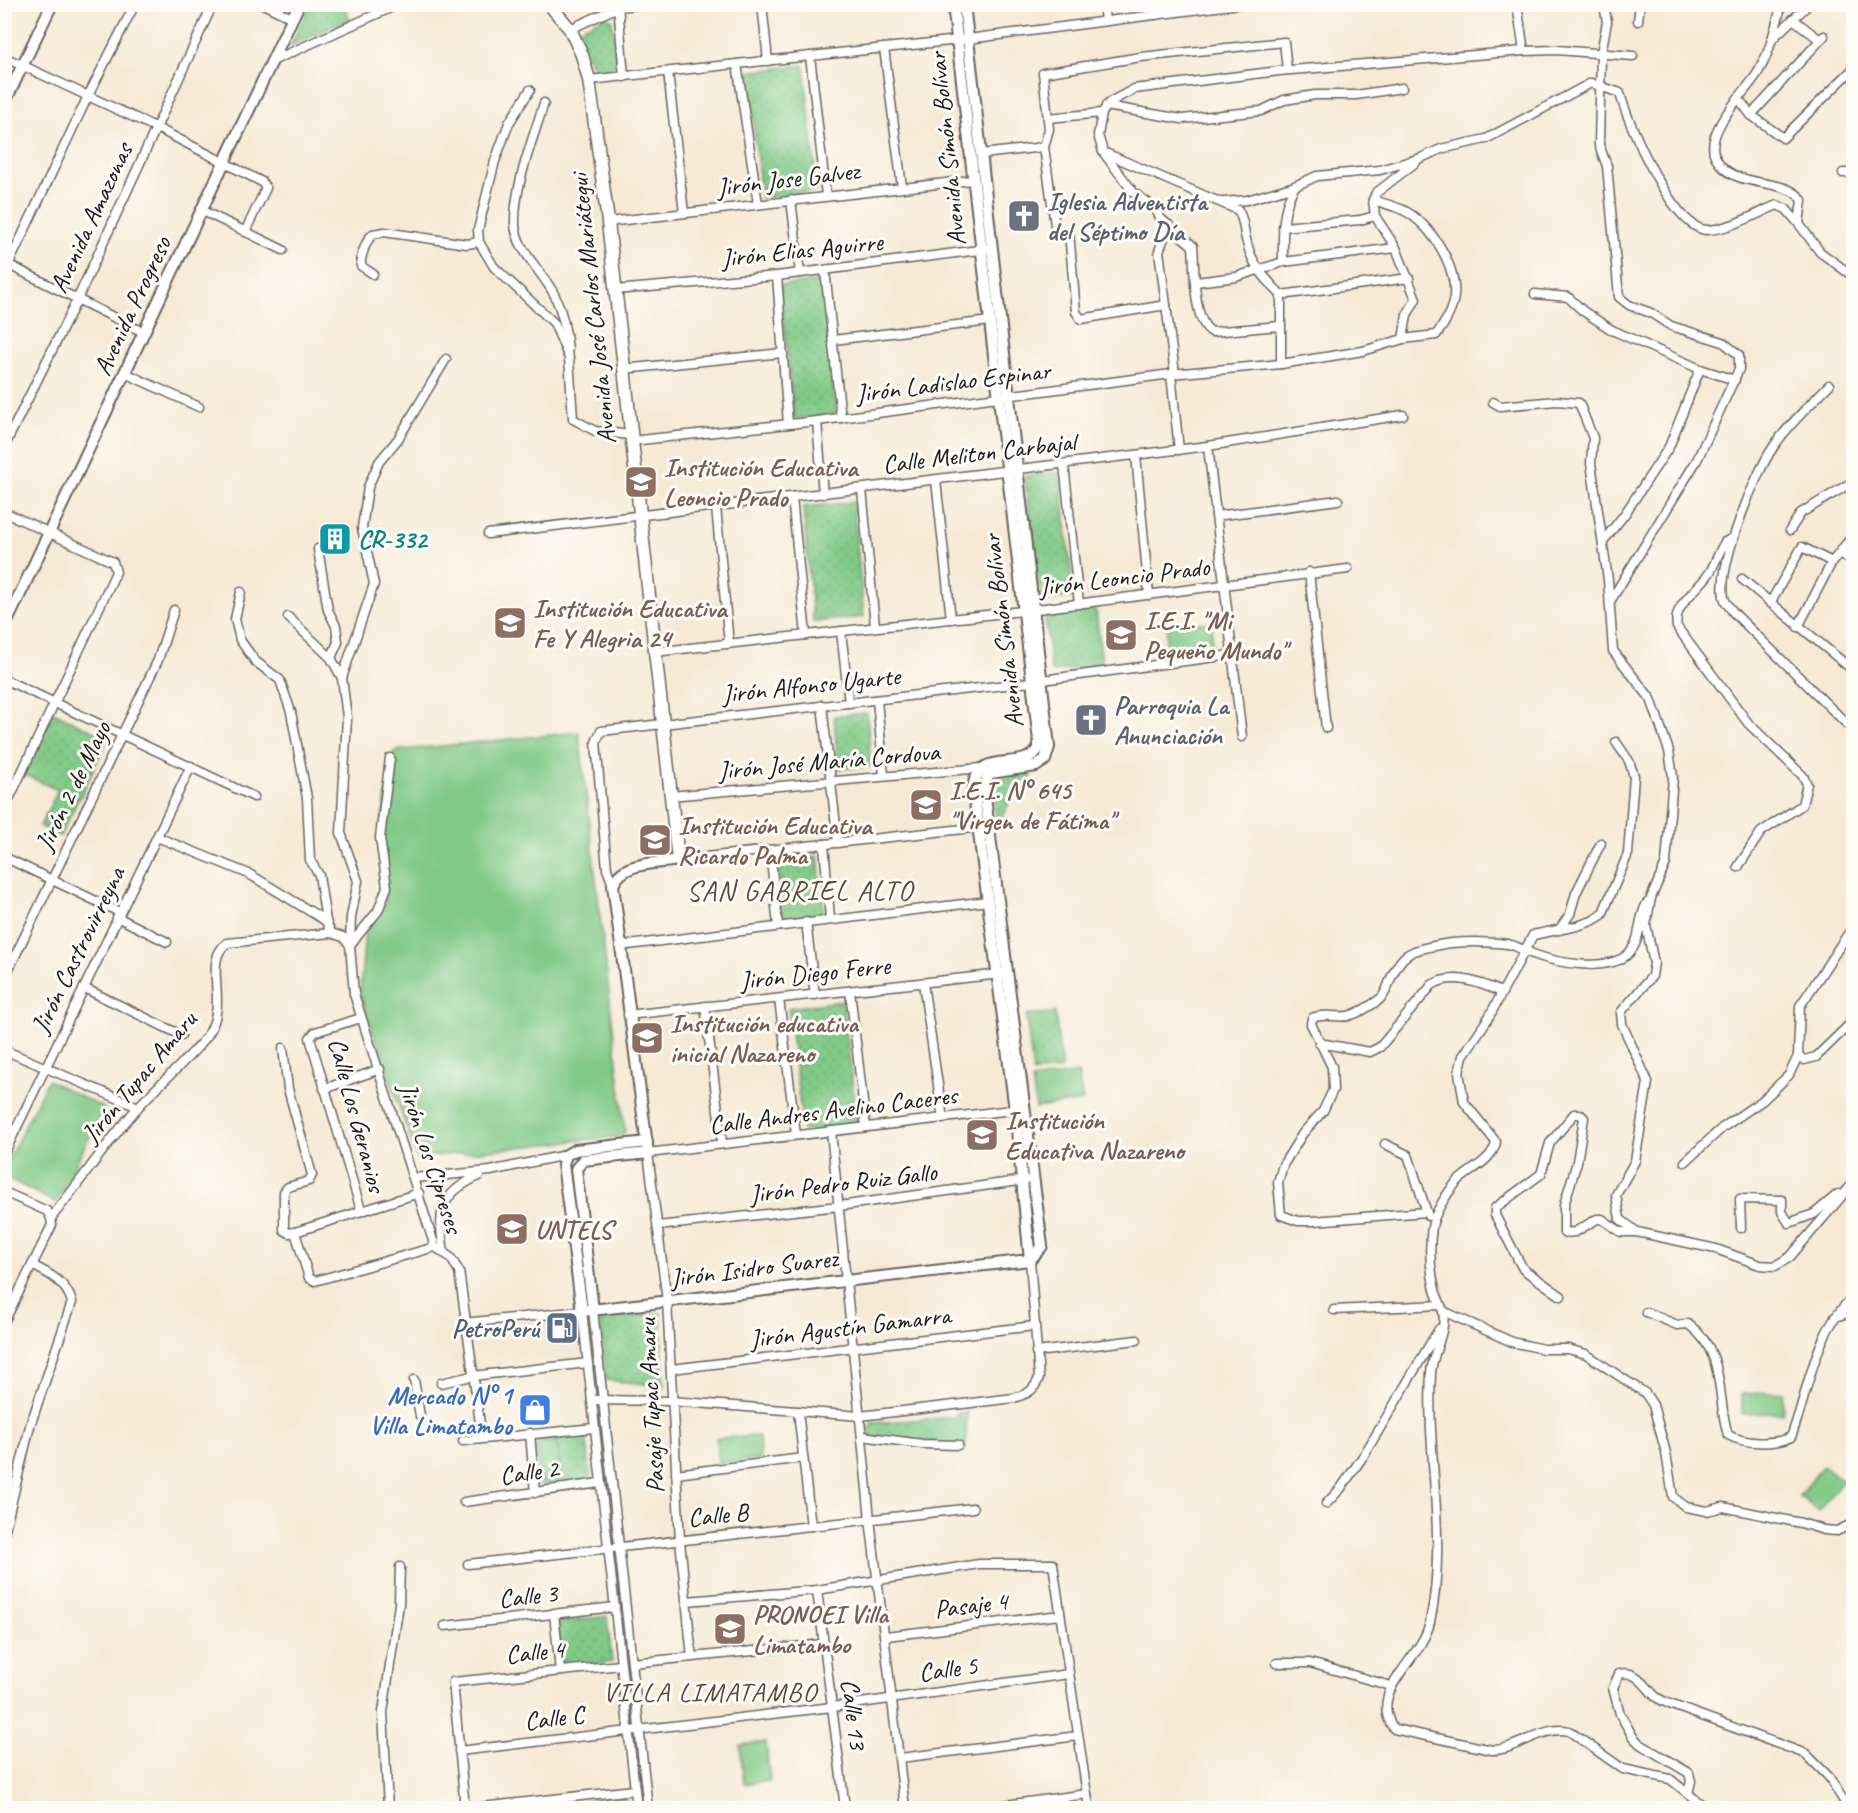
<svg xmlns="http://www.w3.org/2000/svg" width="1858" height="1813" viewBox="0 0 1858 1813" font-family="Caveat,sans-serif">
<defs>
<pattern id="green-dots" width="8" height="8" patternUnits="userSpaceOnUse" patternTransform="scale(1.5)"><rect width="8" height="8" fill="#80c986"/><path d="M2 2h.1M6 6h.1" fill="none" stroke="#6eac73" stroke-width="1.8" stroke-linecap="round"/></pattern>
</defs>
<rect width="100%" height="100%" fill="#fdfcf7"/>
<filter id="ink" filterUnits="userSpaceOnUse"><feTurbulence type="fractalNoise" baseFrequency=".0167" numOctaves="2"/><feDisplacementMap in="SourceGraphic" scale="12" xChannelSelector="R" yChannelSelector="G"/><feConvolveMatrix kernelMatrix="1 2 1 2 8 2 1 2 1" color-interpolation-filters="sRGB"/></filter>
<filter id="wash" filterUnits="userSpaceOnUse"><feTurbulence type="fractalNoise" baseFrequency=".008" numOctaves="4" result="noise"/><feDisplacementMap in="SourceGraphic" scale="24" xChannelSelector="R" yChannelSelector="G"/><feGaussianBlur stdDeviation="1.35" result="paint"/><feColorMatrix in="noise" values="0 0 0 0 0 0 0 0 0 0 0 0 0 0 0 0 0 1.4 0 .05"/><feComposite in="paint" operator="in"/></filter>
<g filter="url(#wash)">
<rect width="100%" height="100%" fill="#f6ead6"/>
<g fill="url(#green-dots)" stroke="#4e7251" stroke-width="1.5">
<path d="M311,4l33,1 6,14 -60,27z"/>
<path d="M606,16l6,4 6,50 -5,3 -17,2 -19,-45z"/>
<path d="M804,65l14,126 -57,7 -13,-126z"/>
<path d="M822,281l14,133 -42,5 -14,-134z"/>
<path d="M1060,472l14,125 -33,4 -17,-125z"/>
<path d="M853,502l11,115 -51,5 -10,-115z"/>
<path d="M1096,610l6,55 -51,7 -6,-54 2,-5z"/>
<path d="M53,712l55,26 -29,62 -56,-26z"/>
<path d="M867,713l4,53 -33,3 -4,-53z"/>
<path d="M1030,774l2,2 -20,21 -12,24h-3l-6,-40z"/>
<path d="M818,856l6,60 -40,4 -6,-59z"/>
<path d="M843,1001l14,123 -54,7 -15,-123z"/>
<path d="M1055,1012l7,57 -29,4 -7,-57z"/>
<path d="M661,1313l3,73 -58,-6 -7,-62z"/>
<path d="M967,1412l-1,33 -92,-8 -7,-5 5,-9 83,-6 1,-3z"/>
<path d="M586,1434l5,46 -52,6 -5,-46z"/>
<path d="M607,1616l5,46 -50,6 -5,-45z"/>
<path d="M627,1796l1,12h-48l-1,-6z"/>
</g>
<g fill="#80c986" stroke="#4e7251" stroke-width="1.5">
<path d="M1167,622l45,1v29l-46,-1z"/>
<path d="M579,732l46,399 -3,5 -205,22 -57,-164 5,-64 20,-26 -3,-83 12,-70z"/>
<path d="M57,792l20,10 -17,34 -20,-10z"/>
<path d="M1078,1073l5,28 -47,7 -4,-28z"/>
<path d="M48,1080l56,28 -48,95 -51,-26v-11z"/>
<path d="M1783,1392v21l-41,1v-20z"/>
<path d="M759,1436l1,24 -42,3 -2,-25z"/>
<path d="M557,1441l4,39 -19,2 -4,-39z"/>
<path d="M1823,1466l20,15 -25,30 -19,-15z"/>
<path d="M766,1742l4,39 -26,3 -4,-39z"/>
</g>
</g>
<g filter="url(#ink)">
<g fill="none" stroke-linecap="round" stroke-linejoin="round">
<defs>
<g id="minor">
<path d="M263,4l29,14"/>
<path d="M618,4l6,73"/>
<path d="M762,4l6,57"/>
<path d="M1103,4l2,17"/>
<path d="M1153,4l2,11"/>
<path d="M1517,4l7,47"/>
<path d="M1604,4l3,18 -6,31 -2,92 8,21 12,131 10,8 22,8 20,13 52,16 16,13v14l-42,91 -86,140"/>
<path d="M1782,4c-7,23 -12,50 -25,70 -12,19 -53,57 -42,82 16,36 70,19 87,44l-3,24 21,28 34,25"/>
<path d="M1793,19l27,21"/>
<path d="M1638,21l2,-17"/>
<path d="M570,29l48,-22 28,-3"/>
<path d="M1772,39l37,-35"/>
<path d="M884,48l18,139"/>
<path d="M810,56l16,139"/>
<path d="M4,57l151,70 107,55 4,6 -21,44"/>
<path d="M272,61l127,-57"/>
<path d="M737,64l21,140"/>
<path d="M668,72l16,141"/>
<path d="M589,80l379,-41 271,-35"/>
<path d="M530,90l-21,33 -14,38 -17,69 1,12 15,25 60,56 15,35 4,61 22,12 35,4"/>
<path d="M1738,98l13,17 32,23 71,-70"/>
<path d="M544,103c-11,36 -30,83 -29,121 1,26 29,49 40,72 8,17 11,34 13,53"/>
<path d="M1106,106l76,13 79,-8 23,-11 31,-5h41l46,-7"/>
<path d="M1751,115l73,-79"/>
<path d="M1048,118l54,-5"/>
<path d="M1103,152l135,58c7,11 5,21 9,33 5,22 19,36 34,52v69"/>
<path d="M982,154l62,-7"/>
<path d="M1843,173h11"/>
<path d="M791,200l9,73"/>
<path d="M1223,202l24,-2 48,-14 22,-10 63,-6 41,-12 20,-9 45,-10 105,-56 29,10c7,29 54,137 87,137 23,-1 49,-16 70,-25l9,4 13,15"/>
<path d="M201,210l82,40"/>
<path d="M608,222l364,-42"/>
<path d="M1169,225l-10,26 16,123"/>
<path d="M1283,227l77,-7 15,-4"/>
<path d="M1056,232l-12,-85 5,-18 -6,-56 98,-16 143,-15 3,28"/>
<path d="M1069,232l7,80 5,7 85,-14"/>
<path d="M1283,262c0,-26 -2,-53 12,-76"/>
<path d="M5,263l140,70"/>
<path d="M825,270l16,148"/>
<path d="M4,274l84,-178 47,-92"/>
<path d="M373,274l-12,-8c-1,-9 5,-26 12,-32l11,-2 83,12 12,-2"/>
<path d="M777,276l11,148"/>
<path d="M1196,282l40,-5 47,-15 113,-14"/>
<path d="M615,290l162,-14 210,-27"/>
<path d="M1535,294l33,3 15,14 29,19 88,39 35,11"/>
<path d="M1281,295l128,-17"/>
<path d="M1280,326l-68,6c-20,-10 -17,-65 -19,-86l-32,-27 -6,-11 -21,-15 -31,-41 -5,-17 4,-22 8,-11 24,-13 145,-18 245,-20 33,-1 76,6"/>
<path d="M1403,339l4,-24 9,-16 -20,-51 -21,-32 -2,-16 3,-7 40,-31"/>
<path d="M833,340l157,-19"/>
<path d="M623,369l160,-16"/>
<path d="M125,373l74,34"/>
<path d="M1171,374l8,76"/>
<path d="M1829,385c-19,20 -39,38 -55,61 -19,27 -56,119 -50,151 1,6 6,10 9,15l121,119"/>
<path d="M1493,402l7,4 57,-5 22,2 14,35 -2,25 17,117 5,71 38,48 18,52 4,26 -7,86 -15,35 -5,27 8,38 -2,13 -31,36 1,12 26,58 -13,79 -19,34 4,24 17,13"/>
<path d="M817,421l6,73"/>
<path d="M631,441l186,-20 354,-47 110,-10 82,-13 40,-12 33,-4c8,-10 14,-20 17,-33 8,-31 -22,-79 -50,-92 -9,-4 -20,-7 -30,-10"/>
<path d="M1208,446l34,291"/>
<path d="M4,447l73,-147 136,-296"/>
<path d="M1136,455l13,140"/>
<path d="M1064,464l15,140"/>
<path d="M936,480l15,139"/>
<path d="M862,489l13,137"/>
<path d="M792,498l14,137"/>
<path d="M716,507l13,137"/>
<path d="M4,512l109,50 3,10 -112,238"/>
<path d="M1216,516l122,-16"/>
<path d="M1790,530l11,-17 53,-32"/>
<path d="M488,534l720,-88 195,-31"/>
<path d="M1733,538l-8,4c-6,9 -9,20 -15,30 -10,17 -38,32 -33,55l71,96 55,53 4,8 -5,21 -41,27 -23,35"/>
<path d="M1604,540l20,-25 45,-68 31,-78"/>
<path d="M318,549l10,61 8,16 2,16 -7,16"/>
<path d="M1841,553l13,10"/>
<path d="M1309,572l17,156"/>
<path d="M1742,579l112,92"/>
<path d="M241,592l-6,27 5,21 15,21 25,19 11,32 16,86 3,62 9,15 7,46 5,12"/>
<path d="M1770,603l32,-56 30,15"/>
<path d="M288,617l43,41 11,20"/>
<path d="M1798,627l34,-65 22,-28"/>
<path d="M841,631l8,72"/>
<path d="M654,652l368,-41 326,-42"/>
<path d="M4,679l250,118"/>
<path d="M1042,680l189,-25"/>
<path d="M877,700l7,76"/>
<path d="M822,705l16,138"/>
<path d="M1616,742l13,19 5,15 -6,78 -26,61 -10,6 -15,5 -44,9 -44,82 -26,39 -4,16 5,30 32,40c-3,19 -28,28 -40,41 -9,10 -22,31 -24,44 -3,20 -2,42 3,63 2,7 6,14 8,21 4,20 -11,42 -12,62 -5,83 17,166 -1,249 -8,38 -64,69 -36,107l98,21c26,0 50,-25 77,-19l54,38 47,10 36,29"/>
<path d="M670,796l311,-28 4,3"/>
<path d="M157,837l92,37 77,47"/>
<path d="M824,844l6,75"/>
<path d="M770,850l8,76"/>
<path d="M4,857l115,55"/>
<path d="M678,860l304,-33"/>
<path d="M613,885l-6,-16 -11,-127 5,-11 430,-49"/>
<path d="M117,917l50,25"/>
<path d="M806,922l9,73"/>
<path d="M1559,930l11,-16 6,-21 25,-50"/>
<path d="M350,945l1,-28 7,-36 -17,-48 6,-116 -5,-39 32,-94 -12,-56 6,-41 11,-25 19,-23 48,-80"/>
<path d="M350,945l28,-34 9,-24 -7,-49 10,-80"/>
<path d="M620,946l368,-45"/>
<path d="M4,979l154,-319 16,-50"/>
<path d="M923,983l20,136"/>
<path d="M84,988l97,47"/>
<path d="M850,991l16,136"/>
<path d="M779,999l17,136"/>
<path d="M705,1006l17,137"/>
<path d="M628,1015l373,-41"/>
<path d="M1319,1043l51,9 10,-5 52,-62c21,-13 49,-2 69,7"/>
<path d="M283,1048l5,41 24,86 -3,6 -21,6 -4,5v38l5,3 6,-1 124,-39"/>
<path d="M4,1050l134,57"/>
<path d="M1798,1056l6,4 12,-3 38,-37"/>
<path d="M324,1089l56,-20"/>
<path d="M831,1131l39,388 35,289"/>
<path d="M1385,1144l23,11 20,61"/>
<path d="M4,1154l187,-388"/>
<path d="M1685,1162l37,-34 41,-28 26,-25 9,-19 2,-50 54,-81"/>
<path d="M414,1178l76,-7 76,-16"/>
<path d="M4,1192l43,19 4,7"/>
<path d="M361,1210l-51,-172 5,-6 46,-14"/>
<path d="M1426,1212l-112,9h-16l-17,-6 -3,-33 5,-17 20,-32 20,-22 10,-21 -1,-23 -21,-43 1,-6c12,-5 24,0 36,-2 11,-3 24,-11 32,-17 5,-4 7,-10 9,-16 12,-30 19,-32 50,-38 20,-4 48,-3 68,-1 9,1 17,7 26,10 23,9 77,19 96,-1 13,-13 8,-33 18,-50"/>
<path d="M658,1226l181,-20 187,-26"/>
<path d="M1741,1228l-1,-29 42,1v12l7,11 25,-9 24,-20"/>
<path d="M295,1232l14,46 6,3 120,-34"/>
<path d="M444,1253c-6,-40 -6,-59 35,-77"/>
<path d="M1561,1296l-38,-27 -28,-54v-7l46,-34 9,-31 24,-29h6l4,4 -7,44 -13,43v28l11,-1 22,-13h5l19,13h16l79,17 44,16 15,1 15,-9 64,-75"/>
<path d="M593,1310l55,498"/>
<path d="M1334,1310l106,-5"/>
<path d="M1443,1311l69,31 31,7h25l18,5 59,39 8,12 13,48 7,44 13,10 21,4 16,-4 78,16 23,7 13,1 17,-8"/>
<path d="M1646,1312l31,13 11,-1c39,28 28,73 40,111 16,9 47,10 63,2 19,-49 22,-104 63,-141"/>
<path d="M1835,1317l19,-6"/>
<path d="M4,1322l48,-97 -1,-7c30,-37 57,-77 88,-112 19,-21 56,-52 70,-73 20,-33 -7,-71 18,-90l104,-10 12,4 7,8 4,49 81,253 15,10 9,14 23,167"/>
<path d="M464,1323l118,-12 55,497"/>
<path d="M1036,1352l101,-12"/>
<path d="M671,1369l363,-43"/>
<path d="M414,1380l6,36"/>
<path d="M441,1383l31,-7 116,-13"/>
<path d="M592,1400l79,1 189,15 154,-18c13,-4 20,-7 25,-20l-9,-118"/>
<path d="M798,1411l13,115"/>
<path d="M530,1433l5,60"/>
<path d="M862,1436l60,8 36,1"/>
<path d="M463,1441l131,-13"/>
<path d="M676,1474l127,-16"/>
<path d="M464,1502l136,-19"/>
<path d="M1326,1504l15,-16 23,-33 75,-126"/>
<path d="M4,1534l26,-108 42,-124c-6,-20 -22,-28 -40,-37"/>
<path d="M468,1564l505,-56"/>
<path d="M817,1590l28,218"/>
<path d="M687,1601l130,-11 162,-26h74l36,244"/>
<path d="M554,1613l6,58"/>
<path d="M445,1626l170,-19"/>
<path d="M886,1636l174,-21"/>
<path d="M692,1657l-12,-116 -13,-240 -19,-148 372,-44"/>
<path d="M632,1663l192,-19"/>
<path d="M1277,1663h33l81,23"/>
<path d="M459,1751l373,-44 237,-33"/>
<path d="M900,1758l178,-22"/>
<path d="M1688,1794l3,-13 -2,-8 -49,-29 -7,-7 -13,-23 -7,-26 6,-14c18,-4 25,11 36,22 4,4 11,6 17,9l134,49 23,23 19,31"/>
<path d="M388,1808l-5,-96 16,-108 1,-37"/>
<path d="M465,1808l-12,-126 168,-17"/>
<path d="M473,1808l161,-18"/>
<path d="M983,1808l104,-14"/>
</g>
<g id="tertiary">
<path d="M953,4l86,737v7c-18,27 -58,-2 -66,39l42,323 15,150"/>
<path d="M4,104l48,-100"/>
<path d="M4,628l295,-624"/>
<path d="M647,1142l-72,8 -9,5 -3,9 19,147 448,-51 12,-14 -58,-456 3,-12 4,-5 45,-7 9,-6 4,-13 -85,-743"/>
<path d="M593,1310l-17,-141 7,-9 65,-7 -35,-268c9,-24 43,-21 65,-25"/>
</g>
<path id="secondary" d="M549,4l21,25 12,26 7,25 19,142 70,638"/>
</defs>
<use href="#minor" stroke="#68645d" stroke-width="11"/>
<use href="#tertiary" stroke="#68645d" stroke-width="14"/>
<use href="#secondary" stroke="#68645d" stroke-width="15"/>
<use href="#minor" stroke="#fff" stroke-width="8"/>
<use href="#tertiary" stroke="#fff" stroke-width="10"/>
<use href="#secondary" stroke="#fff" stroke-width="12"/>
</g>
</g>
<defs>
<symbol id="church-square" viewBox="-11 -11 22 22"><rect x="-9" y="-9" width="18" height="18" rx="4" fill="#6b7280" stroke="#fdfcf7"/><path d="M-1.2-6h2.4v3.5h3.3v2.4h-3.3V6h-2.4V-.1h-3.3v-2.4h3.3Z" fill="#fff"/></symbol>
<symbol id="school-square" viewBox="-11 -11 22 22"><rect x="-9" y="-9" width="18" height="18" rx="4" fill="#8d6e63" stroke="#fdfcf7"/><path d="M0-5L7-2L0 1L-7-2ZM-4 1L0 2.5L4 1V4Q0 6-4 4Z" fill="#fff"/></symbol>
<symbol id="building-square" viewBox="-11 -11 22 22"><rect x="-9" y="-9" width="18" height="18" rx="4" fill="#0f9aa8" stroke="#fdfcf7"/><path d="M-4-6H4V6H1V3H-1V6H-4ZM-2.5-4.3h1.7v1.8h-1.7ZM.8-4.3h1.7v1.8H.8ZM-2.5-1h1.7V.8h-1.7ZM.8-1h1.7V.8H.8Z" fill="#fff"/></symbol>
<symbol id="university-square" viewBox="-11 -11 22 22"><rect x="-9" y="-9" width="18" height="18" rx="4" fill="#8d6e63" stroke="#fdfcf7"/><path d="M0-5L7-2L0 1L-7-2ZM-4 1L0 2.5L4 1V4Q0 6-4 4Z" fill="#fff"/></symbol>
<symbol id="fuel-square" viewBox="-11 -11 22 22"><rect x="-9" y="-9" width="18" height="18" rx="4" fill="#5c6f8a" stroke="#fdfcf7"/><path d="M-5.5-6h7V0h2V4h1.3V-2.5L3-4.5l.8-.8L6-3V5H2.5V1h-1V6h-7ZM-4.2-4.7v3.2H.2V-4.7Z" fill="#fff"/></symbol>
<symbol id="shop-square" viewBox="-11 -11 22 22"><rect x="-9" y="-9" width="18" height="18" rx="4" fill="#3f7fe0" stroke="#fdfcf7"/><path d="M-5-2.5h2.3a2.7 3.5 0 0 1 5.4 0H5L5.5 6h-11ZM-1.5-2.5h3a1.5 2.3 0 0 0-3 0Z" fill="#fff"/></symbol>
</defs>
<g fill-rule="evenodd">
<use href="#church-square" x="1005" y="197" width="38" height="38"/>
<use href="#school-square" x="622" y="463" width="38" height="38"/>
<use href="#building-square" x="316" y="520" width="38" height="38"/>
<use href="#school-square" x="491" y="604" width="38" height="38"/>
<use href="#school-square" x="1102" y="616" width="38" height="38"/>
<use href="#church-square" x="1072" y="701" width="38" height="38"/>
<use href="#school-square" x="907" y="786" width="38" height="38"/>
<use href="#school-square" x="636" y="821" width="38" height="38"/>
<use href="#school-square" x="628" y="1019" width="38" height="38"/>
<use href="#school-square" x="963" y="1116" width="38" height="38"/>
<use href="#university-square" x="493" y="1210" width="38" height="38"/>
<use href="#fuel-square" x="543" y="1309" width="38" height="38"/>
<use href="#shop-square" x="516" y="1391" width="38" height="38"/>
<use href="#school-square" x="711" y="1610" width="38" height="38"/>
</g>
<g text-anchor="middle" dominant-baseline="central" stroke-width="6" stroke-linejoin="round" paint-order="stroke">
<g font-size="26" fill="#1c1c1c" stroke="#fdfcf7">
<text transform="translate(947 149) rotate(-96)">Avenida Simón Bolívar</text>
<text transform="translate(788 179) rotate(-7)">Jirón Jose Galvez</text>
<text transform="translate(91 218) rotate(-65)">Avenida Amazonas</text>
<text transform="translate(802 250) rotate(-6)">Jirón Elias Aguirre</text>
<text transform="translate(132 306) rotate(-65)">Avenida Progreso</text>
<text transform="translate(593 309) rotate(-96)">Avenida José Carlos Mariátegui</text>
<text transform="translate(953 382) rotate(-7)">Jirón Ladislao Espinar</text>
<text transform="translate(979 453) rotate(-7)">Calle Meliton Carbajal</text>
<text transform="translate(1124 577) rotate(-7)">Jirón Leoncio Prado</text>
<text transform="translate(1003 631) rotate(-97)">Avenida Simón Bolívar</text>
<text transform="translate(811 685) rotate(-6)">Jirón Alfonso Ugarte</text>
<text transform="translate(829 761) rotate(-5)">Jirón José María Cordova</text>
<text transform="translate(73 786) rotate(-64)">Jirón 2 de Mayo</text>
<text transform="translate(78 950) rotate(-64)">Jirón Castrovirreyna</text>
<text transform="translate(815 973) rotate(-6)">Jirón Diego Ferre</text>
<text transform="translate(139 1077) rotate(-50)">Jirón Tupac Amaru</text>
<text transform="translate(833 1110) rotate(-7)">Calle Andres Avelino Caceres</text>
<text transform="translate(357 1115) rotate(75)">Calle Los Geranios</text>
<text transform="translate(431 1158) rotate(72)">Jirón Los Cipreses</text>
<text transform="translate(843 1183) rotate(-7)">Jirón Pedro Ruiz Gallo</text>
<text transform="translate(754 1268) rotate(-7)">Jirón Isidro Suarez</text>
<text transform="translate(850 1327) rotate(-7)">Jirón Agustín Gamarra</text>
<text transform="translate(651 1406) rotate(-93)">Pasaje Tupac Amaru</text>
<text transform="translate(529 1472) rotate(-8)">Calle 2</text>
<text transform="translate(718 1515) rotate(-6)">Calle B</text>
<text transform="translate(528 1596) rotate(-6)">Calle 3</text>
<text transform="translate(971 1605) rotate(-7)">Pasaje 4</text>
<text transform="translate(535 1652) rotate(-6)">Calle 4</text>
<text transform="translate(948 1669) rotate(-8)">Calle 5</text>
<text transform="translate(854 1714) rotate(83)">Calle 13</text>
<text transform="translate(554 1718) rotate(-7)">Calle C</text>
</g>
<g font-size="26" font-weight="bold" fill="#5b616d" stroke="#fdfcf7" text-anchor="start">
<text x="1047" y="201">Iglesia Adventista<tspan x="1047" dy="30">del Séptimo Día</tspan></text>
<text x="1114" y="705">Parroquia La<tspan x="1114" dy="30">Anunciación</tspan></text>
</g>
<g font-size="26" font-weight="bold" fill="#785e54" stroke="#fdfcf7" text-anchor="start">
<text x="664" y="467">Institución Educativa<tspan x="664" dy="30">Leoncio Prado</tspan></text>
<text x="533" y="608">Institución Educativa<tspan x="533" dy="30">Fe Y Alegria 24</tspan></text>
<text x="1144" y="620">I.E.I. "Mi<tspan x="1144" dy="30">Pequeño Mundo"</tspan></text>
<text x="949" y="790">I.E.I. N° 645<tspan x="949" dy="30">"Virgen de Fátima"</tspan></text>
<text x="678" y="825">Institución Educativa<tspan x="678" dy="30">Ricardo Palma</tspan></text>
<text x="670" y="1023">Institución educativa<tspan x="670" dy="30">inicial Nazareno</tspan></text>
<text x="1005" y="1120">Institución<tspan x="1005" dy="30">Educativa Nazareno</tspan></text>
<text x="535" y="1229">UNTELS</text>
<text x="753" y="1614">PRONOEI Villa<tspan x="753" dy="30">Limatambo</tspan></text>
</g>
<g font-size="26" font-weight="bold" fill="#0d838f" stroke="#fdfcf7" text-anchor="start">
<text x="358" y="539">CR-332</text>
</g>
<g font-size="26" font-weight="bold" fill="#4e5e75" stroke="#fdfcf7" text-anchor="end">
<text x="539" y="1328">PetroPerú</text>
</g>
<g font-size="26" font-weight="bold" fill="#366cbe" stroke="#fdfcf7" text-anchor="end">
<text x="512" y="1395">Mercado N° 1<tspan x="512" dy="30">Villa Limatambo</tspan></text>
</g>
<g font-size="27" letter-spacing="1.5" fill="#5b4737" stroke="#fdfcf7">
<text x="710" y="1692">VILLA LIMATAMBO</text>
</g>
<g font-size="28" letter-spacing="1.5" fill="#5b4737" stroke="#fdfcf7">
<text x="800" y="890">SAN GABRIEL ALTO</text>
</g>
</g>
<rect width="1858" height="1813" fill="none" stroke="#fdfcf7" stroke-width="24"/>
</svg>
